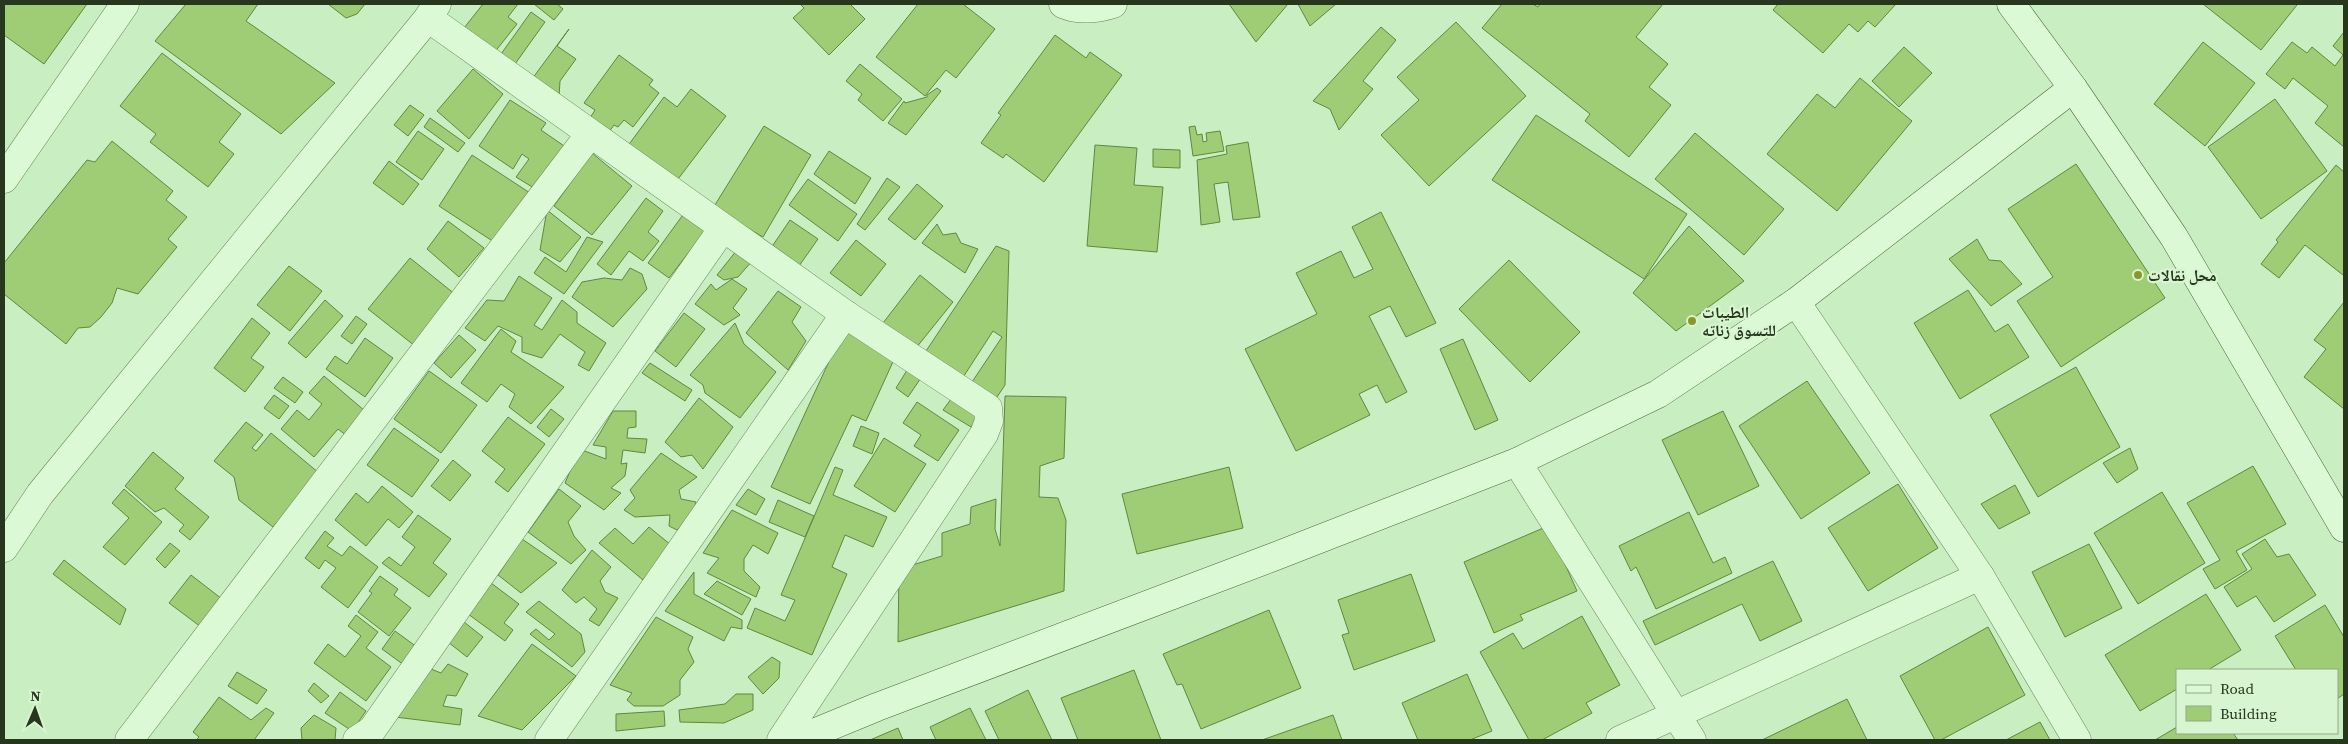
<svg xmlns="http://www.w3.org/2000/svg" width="2348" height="744" viewBox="0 0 2348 744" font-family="'Source Serif 4','Noto Naskh Arabic',serif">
<rect width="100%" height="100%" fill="#c9eec1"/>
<g fill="#9fcd76" stroke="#61873e">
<path d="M4,4h83l-43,60 -40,-29z"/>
<path d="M186,4h72l-12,17 89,62 -54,51 -126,-93z"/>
<path d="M328,4h37l-8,10 -11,4z"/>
<path d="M483,4h35l-10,13 9,7 -23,29 -30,-25z"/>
<path d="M534,4h23l6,5 -9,11z"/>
<path d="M800,4h50l15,15 -36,36 -36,-37 11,-10z"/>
<path d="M918,4h45l32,25 -39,49 -10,-8 -21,26 -49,-39z"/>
<path d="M1229,4h59l-32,38z"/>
<path d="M1298,4h38l-26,22z"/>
<path d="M1502,4h31l5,3 2,-3h123l-27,33 32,27 -19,23 22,18 -42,52 -44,-36 5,-7 -108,-86z"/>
<path d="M1778,4h118l-21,23 -7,-6 -10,11 -9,-8 -26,29 -50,-43z"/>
<path d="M2203,4h93l1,1 -36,45z"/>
<path d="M531,12l14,10 -30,42 -14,-10z"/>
<path d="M1456,22l70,74 -97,90 -48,-51 38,-35 -22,-23z"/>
<path d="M1381,27l15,13 -33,41 10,8 -34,41 -9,-21 -17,-8z"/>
<path d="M569,29l-12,17 19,13 -16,22 -1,16 -27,-18z"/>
<path d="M2344,32v115l-29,-24 13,-17 -35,-28 -8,11 -19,-15 26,-32 15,11 5,-6 23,19 8,-11 -10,-9z"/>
<path d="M1055,35l31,23 4,-6 32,23 -78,107 -38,-28 -3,4 -22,-15 20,-28 -3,-2z"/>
<path d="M2203,42l52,41 -50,63 -51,-42z"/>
<path d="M1904,47l28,26 -33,34 -27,-26z"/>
<path d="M162,53l79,61 -22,28 15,12 -26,33 -58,-45 6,-8 -36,-28z"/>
<path d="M619,55l34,25 -4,5 10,8 -26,34 -9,-7 -6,7 -4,-2 -5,7 -19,-14 5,-8 -11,-7z"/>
<path d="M860,64l42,35 -19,22 -25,-21 4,-6 -16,-13z"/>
<path d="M473,69l30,25 -34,45 -32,-28z"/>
<path d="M1860,78l52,43 -75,90 -70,-57 50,-60 18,14z"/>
<path d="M937,88l4,3 -35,44 -18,-12 16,-22 1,2 22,-6v-2z"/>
<path d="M691,89l35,27 -54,71 -48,-36 40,-54 13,10z"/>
<path d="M2275,99l52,72 -66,48 -53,-72z"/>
<path d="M510,100l36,23 -5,7 29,20 -28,43 -26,-16 13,-18 -7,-5 -9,15 -34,-23z"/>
<path d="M410,105l14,10 -16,21 -14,-11z"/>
<path d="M1536,115l151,99 -43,65 -152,-99z"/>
<path d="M430,118l35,25 -7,9 -34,-25z"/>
<path d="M764,126l47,29 -48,82 -50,-29z"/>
<path d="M1195,126l2,9 5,-1 1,8 4,-1 -1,-8 14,-2 4,20 -31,5 -4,-29z"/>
<path d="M418,131l26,18 -22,31 -26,-18z"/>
<path d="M1695,133l89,76 -40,46 -89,-76z"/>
<path d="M112,141l61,50 -7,9 21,17 -19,22 9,8 -39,47 -21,-6 -5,15 -11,14 -11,10 -12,1 -12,16 -62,-50v-31l83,-103 8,2z"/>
<path d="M1248,142l12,75 -27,3 -5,-38 -14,2 6,38 -19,3 -4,-65 30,-6 -1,-8z"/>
<path d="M1095,145l42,3 -3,37 29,2 -6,65 -70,-6z"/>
<path d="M1153,149l27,1v18l-27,-1z"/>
<path d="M829,151l42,27 -16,26 -41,-30z"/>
<path d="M592,153l40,33 -40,49 -38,-29z"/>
<path d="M472,155l58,38 -33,51 -58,-38z"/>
<path d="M389,161l30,23 -16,21 -30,-22z"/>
<path d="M2076,164l89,134 -104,69 -44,-66 36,-24 -45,-68z"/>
<path d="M2336,165l8,7v102l-1,1 -38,-30 -26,33 -18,-14 17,-22 -2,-2z"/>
<path d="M887,178l13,9 -35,43 -8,-6z"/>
<path d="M808,179l49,35 -19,27 -49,-36z"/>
<path d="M917,184l26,22 -28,34 -27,-21z"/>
<path d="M646,198l17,13 -15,21 11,9 -16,20 -14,-10 -18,24 -14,-11z"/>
<path d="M547,210l34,27 -21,25 -20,-12z"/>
<path d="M685,212l24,14 -40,52 -21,-15z"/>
<path d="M1381,212l55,111 -30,14 -16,-31 -21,10 38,76 -21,11 -9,-18 -18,9 11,21 -74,36 -51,-102 72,-35 -21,-41 45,-22 13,27 19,-9 -21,-42z"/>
<path d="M790,220l28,19 -19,27 -28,-18z"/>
<path d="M448,221l36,27 -25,29 -32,-28z"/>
<path d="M937,224l6,11 13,-2 5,10 17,6 -13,24 -43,-30z"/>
<path d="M1689,226l55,55 -68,50 -43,-38z"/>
<path d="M587,237l16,5 -39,52 -30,-21 11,-16 21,15z"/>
<path d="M1977,239l12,21 12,1 21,23 -31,22 -42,-47z"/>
<path d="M856,240l30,24 -25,32 -31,-23z"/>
<path d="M996,246l13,5 -4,134 -12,18 -25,-15 34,-51 -9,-6 -33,51 -38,-25z"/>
<path d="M737,250l16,10 -15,17 -14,3 -7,-5z"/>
<path d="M410,258l46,37 -41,51 -47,-37z"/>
<path d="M1509,260l71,72 -50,50 -71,-73z"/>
<path d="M289,266l33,25 -32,40 -33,-26z"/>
<path d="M630,268l12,6 5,15 -34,38 -41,-30 10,-15 22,-4 18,2z"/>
<path d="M920,275l33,27 -37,46 -33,-25z"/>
<path d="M519,276l33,22 -18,27 8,5 20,-30 15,12v11l29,20 -17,28 -11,-6 7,-13 -25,-18 -18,24 -20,-6v-15l-24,-11 -13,15 -20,-13 22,-28 17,1z"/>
<path d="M732,279l15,10 -14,19 7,7 -16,10 -29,-21 16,-20 5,6z"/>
<path d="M1968,290l27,42 13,-8 21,33 -69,42 -46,-76z"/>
<path d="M778,291l23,16 -9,15 14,19 -18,29 -42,-37z"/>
<path d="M325,300l18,16 -37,42 -18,-15z"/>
<path d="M2344,302v107l-40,-32 22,-28 -12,-9z"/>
<path d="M684,313l21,16 -29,38 -21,-16z"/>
<path d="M356,316l11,8 -15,20 -11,-8z"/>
<path d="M252,318l18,15 -19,25 13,9 -19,25 -31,-24z"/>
<path d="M735,323l9,21 32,28 -36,46 -35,-25 -2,-8 -13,-10z"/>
<path d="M501,329l15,12 -5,11 53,35 -33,37 -22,-17 6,-13 -14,-10 -14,18 -26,-19z"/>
<path d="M844,329l53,24 -31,68 -14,-6 -42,89 -39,-17z"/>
<path d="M459,335l17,15 -25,28 -17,-15z"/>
<path d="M365,338l28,20 -28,39 -39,-28 9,-13 12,8z"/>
<path d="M1463,339l35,81 -23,10 -35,-81z"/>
<path d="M650,363l42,27 -7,11 -43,-28z"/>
<path d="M909,367l14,8 -15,22 -12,-9z"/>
<path d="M2076,367l44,80 -82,50 -48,-82z"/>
<path d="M429,371l48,34 -36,48 -47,-34z"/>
<path d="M324,376l48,41 -20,23 -14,-11 -24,28 -33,-28 16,-19 12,10 13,-16 -13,-11z"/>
<path d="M283,377l20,15 -8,11 -21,-15z"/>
<path d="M1807,381l63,92 -69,46 -62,-93z"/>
<path d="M274,395l15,11 -10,13 -15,-11z"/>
<path d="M954,395l27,18 -10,14 -28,-17z"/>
<path d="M1005,396l61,1 -2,61 -24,8 -1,31 19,1 8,22 -2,71 -166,51 1,-73 43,-13v-23l28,-9 1,-17 25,-8 -1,30 5,17z"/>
<path d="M699,398l34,29 -30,42 -11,-14 -11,2 -16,-15z"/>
<path d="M917,402l42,28 -21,31 -24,-15 7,-11 -18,-12z"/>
<path d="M551,409l13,10 -15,18 -12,-10z"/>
<path d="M613,411h23v16l-8,1 -1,10 20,1 -2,14 -22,-3 -2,14 6,-1 -2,13 -14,12 10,5 -17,17 -39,-27 8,-19 9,-14 24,9v-12l-13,-2z"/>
<path d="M1723,411l36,75 -61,29 -36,-75z"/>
<path d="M508,417l37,27 -37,48 -13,-10 10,-13 -23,-18z"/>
<path d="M246,422l17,13 -11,13 4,3 15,-18 48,40 -46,54 -34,-27 -5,-23 -20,-16z"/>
<path d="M861,426l18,7 -7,21 -19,-8z"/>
<path d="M394,428l45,32 -27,37 -45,-32z"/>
<path d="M884,438l42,26 -31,48 -41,-26z"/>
<path d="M2130,448l8,21 -21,14 -14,-20z"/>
<path d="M153,452l31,26 -9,11 34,28 -19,23 -11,-9 5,-6 -20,-17 -9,4 -30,-26z"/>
<path d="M661,453l36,24 -18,13 2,9 15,3 -3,12 -16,16 -8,-4 1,-11 -35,2 -11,-7 11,-12 -5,-8z"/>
<path d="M453,460l18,15 -21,26 -19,-15z"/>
<path d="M2253,466l33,58 -50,27 11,19 -32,19 -12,-20 17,-9 -33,-57z"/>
<path d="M835,467l8,3 -10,25 54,22 -14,30 -28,-12 -13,32 15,7 -35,81 -65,-27 8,-20 30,13 10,-21 -14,-5z"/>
<path d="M1229,467l14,61 -106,26 -15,-60z"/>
<path d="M1898,484l40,64 -70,43 -40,-63z"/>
<path d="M2015,485l15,28 -31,16 -18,-25z"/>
<path d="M382,486l31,26 -14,16 -11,-9 -22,27 -31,-26 21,-27 12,10z"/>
<path d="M124,489l38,33 -37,43 -22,-18 26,-29 -17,-15z"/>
<path d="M559,489l22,17 -13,16 6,14 12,14 -15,14 -43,-32z"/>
<path d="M748,489l17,10 -9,16 -20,-10z"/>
<path d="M2162,492l43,71 -67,41 -44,-71z"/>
<path d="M778,500l36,16 -9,21 -36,-15z"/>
<path d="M732,510l46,23 -10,21 -15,-9 -9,14v12l16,16 -4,10 -49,-24 12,-15 -16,-5z"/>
<path d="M1689,512l24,51 12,-6 7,16 -76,36 -20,-42 -5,4 -12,-25z"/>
<path d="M418,515l33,24 -18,24 14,11 -18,23 -47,-34 7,-6 12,9 14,-19 -13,-10z"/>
<path d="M1548,526l29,65 -57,24 3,5 -29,13 -30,-71z"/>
<path d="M649,527l22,18 -28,35 -44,-37 16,-15 18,16z"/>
<path d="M325,531l9,7 -7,8 15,10 8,-10 28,21 -30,41 -27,-21 15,-19 -11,-8 -6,9 -14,-11z"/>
<path d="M522,539l35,24 -36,30 -23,-18z"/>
<path d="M2265,539l12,18 12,-3 27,41 -42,27 -18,-26 -19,11 -13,-20 28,-18 -10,-15z"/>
<path d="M170,543l10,8 -15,17 -9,-9z"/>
<path d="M2089,544l33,64 -57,29 -33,-65z"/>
<path d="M592,550l19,17 -11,14 5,11 13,6 -19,28 -10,-6 8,-11 -13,-12 -8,6 -14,-13z"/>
<path d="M64,560l62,49 -6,16 -67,-51z"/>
<path d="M1773,561l29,60 -42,20 -18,-37 -87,41 -12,-24z"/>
<path d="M694,572v22l48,26v9l-11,-2 -7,14 -59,-30z"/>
<path d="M1411,574l24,67 -81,29 -12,-35 7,-2 -11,-33z"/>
<path d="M191,575l31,24 -21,28 -32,-24z"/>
<path d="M380,576l18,13 -4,6 17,13 -22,28 -31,-24 14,-19 -3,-2z"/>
<path d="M717,581l34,18 -9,16 -38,-21z"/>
<path d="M491,583l28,21 -15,19 9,7 -8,11 -37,-27z"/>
<path d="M2206,594l35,56 -33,20h-31v19l-37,22 -35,-56z"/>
<path d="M539,601l42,33 4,18 -13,15 -42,-33 6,-5 13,11 6,-6 -29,-22z"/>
<path d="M2325,605l19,32v57l-7,5v-29h-41l-21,-34z"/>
<path d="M1269,610l32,78 -100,41 -19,-45 -5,1 -14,-31z"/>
<path d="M356,615l22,17 -12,16 25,19 -25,34 -52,-38 14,-19 17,13 16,-21 -13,-10z"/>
<path d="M1582,616l38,69 -34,18 6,10 -50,27h-13l-49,-88 33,-19 10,16z"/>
<path d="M656,617l37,20 -5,12 6,13 -14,18v15l-17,11h-29l-7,-6 5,-7 -22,-8z"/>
<path d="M464,622l19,15 -16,20 -19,-15z"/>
<path d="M1988,627l37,68 -84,45h-6l-35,-64z"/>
<path d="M395,631l26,19 -13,18 -26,-19z"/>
<path d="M532,644l44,32 -54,54 -44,-14z"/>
<path d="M772,657l8,5 -1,16 -16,16 -15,-17z"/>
<path d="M448,664l20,10 -12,22 -9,-1 -4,11 19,3 -2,16 -65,-8 31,-50 15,6z"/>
<path d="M1134,670l27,70h-83l-17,-42z"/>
<path d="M237,672l30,18 -10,14 -29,-18z"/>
<path d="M1467,674l25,57 -22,9h-52l-16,-37z"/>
<path d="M314,683l15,13 -8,7 -13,-12z"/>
<path d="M1028,690l24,50h-53l-14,-29z"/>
<path d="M340,692l26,19 -14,20 -27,-18z"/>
<path d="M736,694h17v16l-29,13 -44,-1 -1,-12 46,-6z"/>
<path d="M219,697l32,23 15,-12 8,5 -20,27h-58l3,-3 -6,-5z"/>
<path d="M1847,699l20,41h-105z"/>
<path d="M970,708l16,32h-50l-6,-13z"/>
<path d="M664,711l1,15 -49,5v-17z"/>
<path d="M314,715l22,13 -1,12h-33l-1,-12z"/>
<path d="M1333,715l9,25h-80z"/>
<path d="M2040,722l10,18h-44z"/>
<path d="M2177,727v6h56l5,7h-83z"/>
<path d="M898,728l5,12h-33z"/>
</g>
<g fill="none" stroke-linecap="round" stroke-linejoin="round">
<defs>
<g id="street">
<path d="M1063,4c15,7 35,5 50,0"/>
<path d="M428,18l417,296 143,94 1,13 -5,13 -203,306"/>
<path d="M4,179l121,-175"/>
<path d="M1796,302l184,274 97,164"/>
<path d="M1517,462l175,278"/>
<path d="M4,548l36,-54 388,-476 9,-14"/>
<path d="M129,740l461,-606"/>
<path d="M357,740l15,-10 351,-502"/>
<path d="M549,740l296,-426"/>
<path d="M1620,740l360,-164"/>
</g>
<g id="secondary">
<path d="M2011,4l62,84 101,149 170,291"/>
<path d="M797,740l80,-33 399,-151 241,-94 141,-68 138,-92 277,-214"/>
</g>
</defs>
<use href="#street" stroke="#698858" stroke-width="29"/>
<use href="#secondary" stroke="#4d693c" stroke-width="29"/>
<use href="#street" stroke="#dbf9d4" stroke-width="28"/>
<use href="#secondary" stroke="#dbf9d4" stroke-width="28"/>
</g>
<g fill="#8b9728" stroke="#d7f5d0" stroke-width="2">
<circle cx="2138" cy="275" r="5"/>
<circle cx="1692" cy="321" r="5"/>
</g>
<g text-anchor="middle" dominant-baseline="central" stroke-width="4.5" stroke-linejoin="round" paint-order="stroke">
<g font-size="16" font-weight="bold" fill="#27371d" stroke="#d7f5d0" text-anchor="start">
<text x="2148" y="275">محل نقالات</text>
<text x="1702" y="312">الطيبات<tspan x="1702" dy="18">للتسوق زناته</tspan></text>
</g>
</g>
<rect width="2348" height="744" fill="none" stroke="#27371d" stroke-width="10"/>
<rect x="2176" y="669" width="162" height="65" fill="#d7f5d0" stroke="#91a988"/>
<rect x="2186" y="685" width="25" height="8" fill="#dbf9d4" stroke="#91a988"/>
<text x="2220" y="694" font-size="15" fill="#27371d">Road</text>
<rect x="2186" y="706" width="25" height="15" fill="#9fcd76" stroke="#91a988"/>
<text x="2220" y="719" font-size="15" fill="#27371d">Building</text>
<g transform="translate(35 709) rotate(2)" stroke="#d7f5d0" stroke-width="4" paint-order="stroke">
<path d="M0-4L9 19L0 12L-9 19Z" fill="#27371d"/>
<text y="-8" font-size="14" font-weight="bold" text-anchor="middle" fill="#27371d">N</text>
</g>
</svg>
